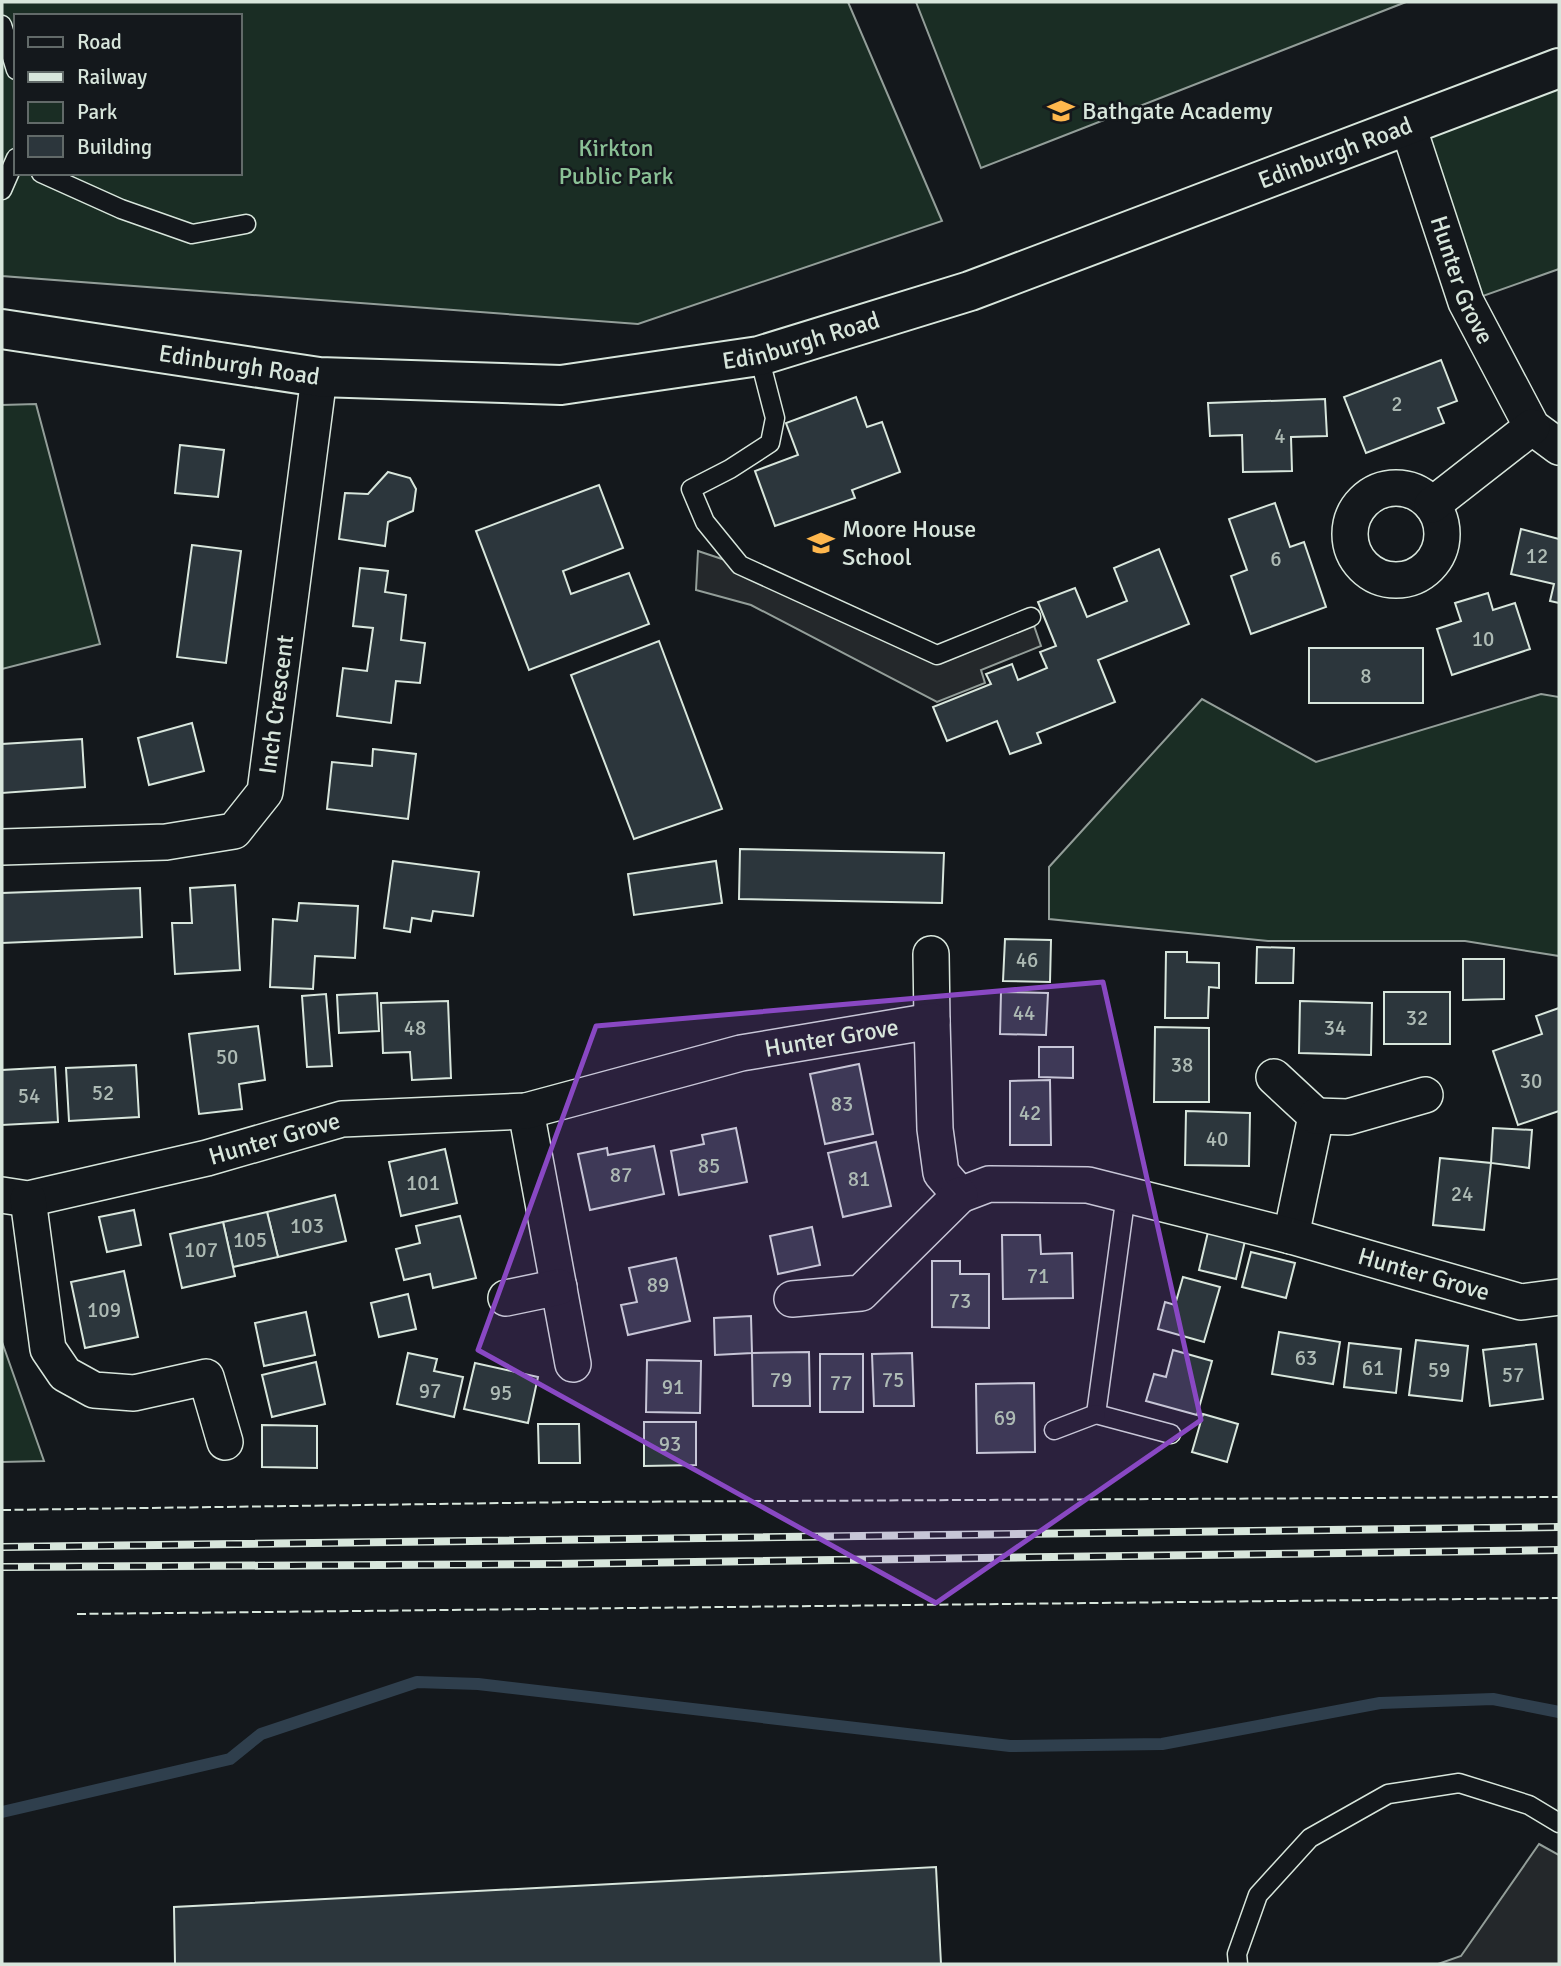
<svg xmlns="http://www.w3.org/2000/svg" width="1561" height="1966" viewBox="0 0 1561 1966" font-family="Signika,sans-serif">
<rect width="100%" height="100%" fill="#14181c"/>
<g fill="#1a2d24" stroke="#939e99" stroke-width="2" fill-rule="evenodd">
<path d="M2,2h846l94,219 -304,103 -636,-48zM16,16h224v157h-224z"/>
<path d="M916,2h490l-425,166z"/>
<path d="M1559,77v192l-93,33 -58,-175z"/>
<path d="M36,404l64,240 -98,25v-264z"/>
<path d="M1541,694l18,3v259l-94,-15h-197l-219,-22v-52l153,-168 114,63z"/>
<path d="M2,1342l42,119 -42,1z"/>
</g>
<g fill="#24282b" stroke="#939e99" stroke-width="2">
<path d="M698,551l42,14 197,90 94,-38 10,29 -60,24 4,13 -48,19 -186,-97 -55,-15z"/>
<path d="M1539,1844l20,11v109h-121l23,-8z"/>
</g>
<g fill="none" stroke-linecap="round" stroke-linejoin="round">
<path stroke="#2f3f4d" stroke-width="12" d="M2,1812l228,-53 31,-25 156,-52 61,2 532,62 152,-2 218,-41 113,-4 66,13"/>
</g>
<g fill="#2c363c" stroke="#d8e6dc" stroke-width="2">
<path d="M1441,360l16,41 -19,7 6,15 -78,30 -22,-56z"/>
<path d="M856,397l11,30 15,-5 18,50 -48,18 3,8 -80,28 -20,-55 43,-16 -12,-32z"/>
<path d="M1325,399l2,37 -36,1 1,34 -49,1 -1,-37 -32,1 -2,-33z"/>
<path d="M180,445l44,5 -6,47 -43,-4z"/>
<path d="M388,472l22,6 6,11 -3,22 -25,11 -3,24 -46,-7 6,-46 23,1z"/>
<path d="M599,485l24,63 -60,23 8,23 58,-21 20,51 -120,46 -53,-139z"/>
<path d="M1275,503l15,44 14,-5 22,65 -75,27 -20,-58 16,-6 -18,-51z"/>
<path d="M1521,529l38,10v64l-9,-2 4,-17 -43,-10z"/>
<path d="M192,545l49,6 -15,112 -49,-6z"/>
<path d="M1159,549l30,75 -91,36 17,42 -78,31 4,10 -31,11 -13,-33 -50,20 -14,-34 58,-23 -5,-10 26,-10 6,16 29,-12 -7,-16 16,-6 -18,-44 37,-14 12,29 40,-16 -13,-33z"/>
<path d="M360,568l28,3 -3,21 21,3 -5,45 24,3 -5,40 -24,-2 -5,42 -54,-7 6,-48 24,3 6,-43 -20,-2z"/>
<path d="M1488,593l5,17 22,-7 15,46 -78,26 -15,-46 24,-8 -6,-18z"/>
<path d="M659,641l63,168 -88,30 -63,-164z"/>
<rect x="1309" y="648" width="114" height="55"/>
<path d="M192,723l12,48 -55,14 -11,-47z"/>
<path d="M82,739l3,48 -83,6v-49z"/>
<path d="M373,749l43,5 -8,65 -81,-10 5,-47 40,4z"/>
<path d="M740,849l204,4 -2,50 -203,-4z"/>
<path d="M393,861l86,11 -6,44 -40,-5 -2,10 -19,-3 -2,14 -26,-4z"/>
<path d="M716,861l6,42 -88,12 -6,-41z"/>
<path d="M235,885l5,85 -65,4 -3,-51h20l-2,-35z"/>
<path d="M140,888l2,49 -140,6v-50z"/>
<path d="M299,903l59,3 -3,52 -40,-2 -2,33 -43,-2 3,-68 24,2z"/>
<path d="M1005,939l46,1 -1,42 -47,-1z"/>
<path d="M1257,947l37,1 -1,35h-37z"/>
<path d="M1166,952h21v10l32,1v25l-10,-1 -1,31h-43z"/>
<path d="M1463,959h41v40l-41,1z"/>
<path d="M1001,992l47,1 -2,42 -46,-1z"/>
<rect x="1384" y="992" width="66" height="52"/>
<path d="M377,993l2,38 -40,2 -2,-38z"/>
<path d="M326,994l6,72 -25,1 -5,-71z"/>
<path d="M448,1001l3,77 -39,2 -2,-28 -27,1 -2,-50z"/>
<path d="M1300,1001l72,2 -1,52 -72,-2z"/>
<path d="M1559,1008v103l-41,14 -25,-74 49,-17 -6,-18z"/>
<path d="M258,1026l7,54 -26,4 3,25 -43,5 -10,-80z"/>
<path d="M1155,1027l54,1v74h-55z"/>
<path d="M1039,1047h34v31l-34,-1z"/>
<path d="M859,1064l14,70 -48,10 -15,-70z"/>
<path d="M136,1065l3,52 -70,4 -3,-53z"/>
<path d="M55,1067l3,55 -56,3v-55z"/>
<path d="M1050,1080l1,65h-41v-64z"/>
<path d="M1186,1111l64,2 -1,53 -64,-1z"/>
<path d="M736,1128l11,54 -68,13 -8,-44 33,-7 -2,-9z"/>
<path d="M1493,1128l39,2 -3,38 -38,-5z"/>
<path d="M876,1142l15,64 -48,11 -15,-64z"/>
<path d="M654,1146l10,48 -74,16 -12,-56 29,-6 1,7z"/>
<path d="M445,1149l12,54 -56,13 -12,-54z"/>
<path d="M1440,1158l51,5 -7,67 -51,-5z"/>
<path d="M335,1195l11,46 -68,16 -11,-45z"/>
<path d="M134,1210l7,35 -34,7 -8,-35z"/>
<path d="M267,1212l11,45 -45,10 -10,-45z"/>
<path d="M460,1216l16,62 -43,10 -3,-14 -26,6 -8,-31 24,-6 -4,-17z"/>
<path d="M223,1222l12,54 -53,12 -12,-54z"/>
<path d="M812,1227l8,38 -42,9 -8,-38z"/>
<path d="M1208,1232l37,9 -9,38 -37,-9z"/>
<path d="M1002,1235h38l1,19 31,-1 1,45 -70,1z"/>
<path d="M1251,1252l44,11 -9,35 -44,-11z"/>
<path d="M676,1258l14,63 -62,14 -7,-30 16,-3 -8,-34z"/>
<path d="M932,1261h28v13h29v54l-57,-1z"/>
<path d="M124,1271l14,66 -53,11 -14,-66z"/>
<path d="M1183,1277l37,10 -16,55 -46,-13 7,-27 10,3z"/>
<path d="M408,1294l8,35 -37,8 -8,-34z"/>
<path d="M306,1312l9,43 -51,11 -9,-43z"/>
<path d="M751,1316l1,37 -37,2 -1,-37z"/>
<path d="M1279,1332l61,10 -7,42 -61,-10z"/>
<path d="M1416,1340l52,6 -6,55 -53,-6z"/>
<path d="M1349,1343l52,6 -5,44 -52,-6z"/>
<path d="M1536,1344l7,55 -53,7 -7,-56z"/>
<path d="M1173,1350l39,11 -15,54 -51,-14 8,-27 12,3z"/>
<path d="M809,1352l1,54h-57l-1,-53z"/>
<path d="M408,1353l29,6 -3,12 29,6 -9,40 -57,-13z"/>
<path d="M912,1353l2,53h-40l-2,-52z"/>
<rect x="820" y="1354" width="43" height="58"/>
<path d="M647,1360l54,1 -1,52 -54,-1z"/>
<path d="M316,1362l9,42 -53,13 -10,-42z"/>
<path d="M475,1363l63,14 -10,46 -64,-14z"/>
<path d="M1034,1383l1,69 -58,1 -1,-69z"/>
<path d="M1203,1414l35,10 -11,38 -35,-10z"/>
<path d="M644,1422h52v43l-52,1z"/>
<path d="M538,1424h41l1,39h-41z"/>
<path d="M262,1425l55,1v42l-55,-1z"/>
<path d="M936,1867l5,97h-766l-1,-57z"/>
</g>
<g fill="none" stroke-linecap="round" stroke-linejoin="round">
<defs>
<g id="lane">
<path d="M2,25l14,45"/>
<path d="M41,173l80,36 71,25 54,-10"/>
<path d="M2,190l14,-32"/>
<path d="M759,356l16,62 -5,25 -40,26 -39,20 14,33 35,43 197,90 94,-38"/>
<path d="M1126,1194l-30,220 75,20"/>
<path d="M1054,1430l42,-16"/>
<path d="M1238,1964l-1,-10 21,-59 52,-57 78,-44 71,-11 70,22 30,18"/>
</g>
<g id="street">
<path id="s1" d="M1408,126l58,176 66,125 27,20"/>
<circle cx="1396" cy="534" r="46"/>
<path d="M1432,505l100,-78"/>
<path id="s2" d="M2,847l164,-5 68,-11 31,-39 54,-415"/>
<path d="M931,954l1,67"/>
<path d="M1274,1077l42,39 -25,120"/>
<path d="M526,1111l47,253"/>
<path d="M1316,1116l32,1 77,-22"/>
<path id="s3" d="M2,1195l26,4 179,-41 135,-39 184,-8 215,-58 191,-32 3,108 6,44 19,22 29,-11 99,1 203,51 230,66 38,-5"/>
<path d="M28,1199l20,150 17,25 29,16 40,3 72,-16 19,65"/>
<path d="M506,1298l53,-11"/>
<path d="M792,1299l69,-6 99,-98"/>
</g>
<g id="primary">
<path id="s4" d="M2,329l317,48 242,8 198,-29 211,-65 589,-223"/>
</g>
</defs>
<use href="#lane" stroke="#d8e6dc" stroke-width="21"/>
<use href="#street" stroke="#d8e6dc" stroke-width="38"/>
<use href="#primary" stroke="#d8e6dc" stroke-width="42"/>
<use href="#lane" stroke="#14181c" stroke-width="18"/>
<use href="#street" stroke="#14181c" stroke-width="35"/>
<use href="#primary" stroke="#14181c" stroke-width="38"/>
<defs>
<g id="rail">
<path d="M2,1547l1557,-20"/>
<path d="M2,1567l552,-3 1005,-14"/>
</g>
</defs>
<use href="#rail" stroke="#d8e6dc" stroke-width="8"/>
<use href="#rail" stroke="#14181c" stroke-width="5" stroke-dasharray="16" stroke-linecap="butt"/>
<g stroke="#d8e6dc" stroke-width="2" stroke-dasharray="9 3.5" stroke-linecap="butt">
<path d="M2,1510l577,-8 980,-5"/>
<path d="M77,1614l1482,-16"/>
</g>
</g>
<path fill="#8948c3" fill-opacity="0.2" stroke="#8948c3" stroke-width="5" stroke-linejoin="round" d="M1103,982l98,438 -265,183 -458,-253 118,-324z"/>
<defs>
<symbol id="school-bare" viewBox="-9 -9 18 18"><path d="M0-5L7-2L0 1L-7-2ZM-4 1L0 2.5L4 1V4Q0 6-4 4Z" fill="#ffb74d" stroke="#14181c" stroke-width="2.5" paint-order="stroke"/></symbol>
</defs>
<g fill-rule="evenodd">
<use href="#school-bare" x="1042" y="92" width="38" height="38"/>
<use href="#school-bare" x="802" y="524" width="38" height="38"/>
</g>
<g text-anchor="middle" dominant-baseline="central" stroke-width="5" stroke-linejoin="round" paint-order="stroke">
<g font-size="21" fill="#adbab4">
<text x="1397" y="404">2</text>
<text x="1280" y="436">4</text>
<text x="1537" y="556">12</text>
<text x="1276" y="559">6</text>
<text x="1483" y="639">10</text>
<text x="1366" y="676">8</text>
<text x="1027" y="960">46</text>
<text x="1024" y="1013">44</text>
<text x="1417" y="1018">32</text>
<text x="415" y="1028">48</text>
<text x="1335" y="1028">34</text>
<text x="227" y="1057">50</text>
<text x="1182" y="1065">38</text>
<text x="1531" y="1081">30</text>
<text x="103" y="1093">52</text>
<text x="29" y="1096">54</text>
<text x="842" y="1104">83</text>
<text x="1030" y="1113">42</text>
<text x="1217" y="1139">40</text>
<text x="709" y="1166">85</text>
<text x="621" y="1175">87</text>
<text x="859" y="1179">81</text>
<text x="423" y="1183">101</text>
<text x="1462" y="1194">24</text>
<text x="307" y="1226">103</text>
<text x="250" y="1240">105</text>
<text x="201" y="1250">107</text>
<text x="1038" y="1276">71</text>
<text x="658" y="1285">89</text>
<text x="960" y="1301">73</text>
<text x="104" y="1310">109</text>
<text x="1306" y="1358">63</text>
<text x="1373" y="1368">61</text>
<text x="1439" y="1370">59</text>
<text x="1513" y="1375">57</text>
<text x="781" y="1380">79</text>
<text x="893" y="1380">75</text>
<text x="841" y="1383">77</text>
<text x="673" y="1387">91</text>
<text x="430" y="1391">97</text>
<text x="501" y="1393">95</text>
<text x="1005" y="1418">69</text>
<text x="670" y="1444">93</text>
</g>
<g font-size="24" fill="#d8e6dc" stroke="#14181c" text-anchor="start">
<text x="1082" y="111">Bathgate Academy</text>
<text x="842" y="529">Moore House<tspan x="842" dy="28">School</tspan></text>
</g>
<g font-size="24" fill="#8ac095" stroke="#14181c">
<text x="616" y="148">Kirkton<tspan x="616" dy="28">Public Park</tspan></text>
</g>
<g font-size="24" fill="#d8e6dc" stroke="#14181c">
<text stroke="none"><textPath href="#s4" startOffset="1374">Edinburgh Road</textPath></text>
<text stroke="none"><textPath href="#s1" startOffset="163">Hunter Grove</textPath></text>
<text stroke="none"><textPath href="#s4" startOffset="807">Edinburgh Road</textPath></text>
<text stroke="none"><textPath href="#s4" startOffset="240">Edinburgh Road</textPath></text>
<text stroke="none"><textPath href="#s2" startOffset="371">Inch Crescent</textPath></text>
<text stroke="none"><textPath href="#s3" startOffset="849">Hunter Grove</textPath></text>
<text stroke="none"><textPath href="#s3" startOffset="280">Hunter Grove</textPath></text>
<text stroke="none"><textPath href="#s3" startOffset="1610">Hunter Grove</textPath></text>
</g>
</g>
<rect width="1561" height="1966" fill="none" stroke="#d8e6dc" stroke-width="7"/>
<rect x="14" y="14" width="228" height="161" fill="#14181c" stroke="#626a69" stroke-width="2"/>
<rect x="28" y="37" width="35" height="10" fill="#14181c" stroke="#626a69" stroke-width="2"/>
<text x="77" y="49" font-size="21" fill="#d8e6dc">Road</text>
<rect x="28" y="72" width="35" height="10" fill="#d8e6dc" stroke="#626a69" stroke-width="2"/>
<text x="77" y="84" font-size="21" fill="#d8e6dc">Railway</text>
<rect x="28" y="102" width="35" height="21" fill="#1a2d24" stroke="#626a69" stroke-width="2"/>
<text x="77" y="119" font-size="21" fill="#d8e6dc">Park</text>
<rect x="28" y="136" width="35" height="21" fill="#2c363c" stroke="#626a69" stroke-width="2"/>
<text x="77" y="154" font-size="21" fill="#d8e6dc">Building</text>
</svg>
